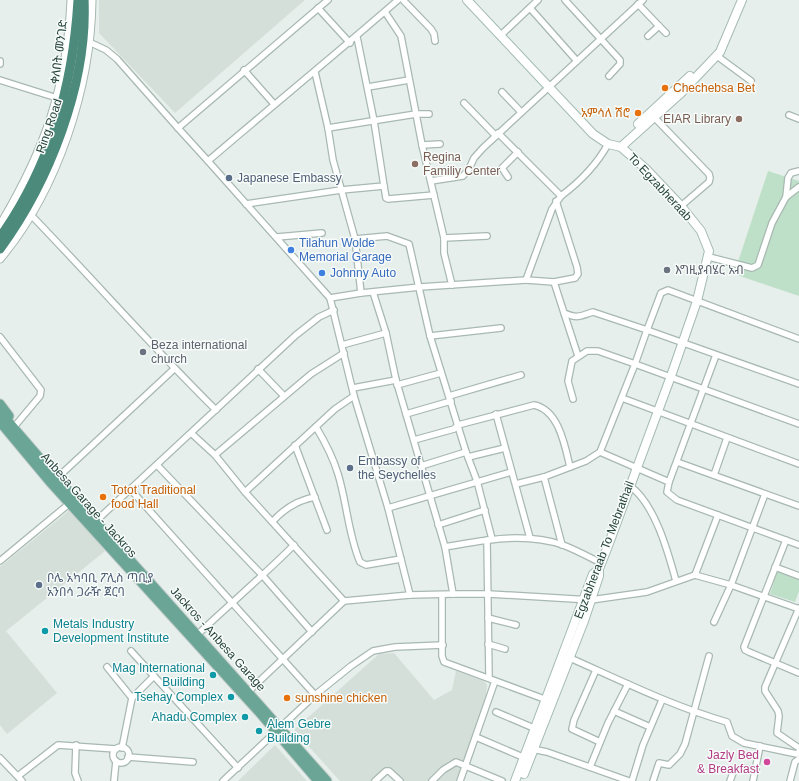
<svg xmlns="http://www.w3.org/2000/svg" width="799" height="781" viewBox="0 0 799 781" font-family="Arial,'Noto Sans Ethiopic',sans-serif">
<rect width="100%" height="100%" fill="#e6efeb"/>
<g fill="#d4dfda">
<path d="M99,0h206l-130,113 -76,-80z"/>
<path d="M71,509l34,42 -99,80 51,62 -50,41 -7,-9v-158z"/>
<path d="M394,653l40,47 18,-10 4,-19 28,10 3,4 -1,10 -8,27 -22,59h-60l-11,-12 -14,12h-31l-46,-51 85,-76z"/>
<path d="M275,745l32,36h-69z"/>
</g>
<g fill="#bfe0c8">
<path d="M768,171l31,10v115l-65,-22z"/>
<path d="M778,569l21,7v15l-4,11 -25,-8z"/>
</g>
<g fill="none" stroke-linecap="round" stroke-linejoin="round">
<defs>
<g id="minor">
<path d="M398,0c-62,54 -127,107 -190,161l122,137 24,98 34,112 22,87"/>
<path d="M403,0l28,29 3,5 1,7"/>
<path d="M565,0l55,60v4l-11,12"/>
<path d="M638,4l21,22 -11,10"/>
<path d="M318,8l32,35"/>
<path d="M530,8l47,53"/>
<path d="M385,12l16,24 21,109 22,93v15l8,32"/>
<path d="M659,26l7,7"/>
<path d="M501,35l37,-35"/>
<path d="M87,41l19,9 11,9 61,69"/>
<path d="M717,56l34,25"/>
<path d="M0,61v3"/>
<path d="M244,70l30,34"/>
<path d="M315,72l13,56 5,32 22,79 6,54"/>
<path d="M0,80l57,18"/>
<path d="M368,87l41,-7"/>
<path d="M502,92l19,20"/>
<path d="M464,103l32,33"/>
<path d="M652,115l57,59 1,4 -1,4 -28,24"/>
<path d="M789,115l10,4"/>
<path d="M328,128l88,-14h13"/>
<path d="M498,133l63,63c20,-15 35,-30 47,-52"/>
<path d="M422,145l18,-1"/>
<path d="M208,161l-30,-33 150,-128"/>
<path d="M508,177l-6,-9 16,-16"/>
<path d="M431,181l32,-5 6,-7 5,-11 9,-10 160,-148"/>
<path d="M384,186l2,12 2,1 46,-4"/>
<path d="M786,197l13,-10"/>
<path d="M246,204l95,-14 43,-4 -10,-65 -17,-84"/>
<path d="M30,214c63,65 122,133 186,196"/>
<path d="M277,237l45,-4"/>
<path d="M444,238l43,-2"/>
<path d="M355,239l32,-3 22,8 21,92 71,-8"/>
<path d="M709,257l43,11 6,-3 14,-42 14,-26 2,-19 3,-5 8,-2"/>
<path d="M526,280l28,2 21,-4 3,-4 -1,-7 -21,-66"/>
<path d="M554,282l10,31c14,6 16,3 29,-1l54,18 14,-37 7,-3 131,49"/>
<path d="M373,292l13,41 10,47 49,167 8,47"/>
<path d="M330,298l31,-5 59,-6 106,-7 26,-71 9,-13"/>
<path d="M564,313l14,43"/>
<path d="M430,336l36,116 11,29 15,58"/>
<path d="M0,337l41,53 -1,6 -26,31"/>
<path d="M342,345l44,-12"/>
<path d="M716,355l-47,127 -2,10 10,8 122,45"/>
<path d="M258,369l26,27"/>
<path d="M799,384l-152,-54 -12,34 164,60"/>
<path d="M397,385l44,-12"/>
<path d="M353,388l43,-8"/>
<path d="M449,396l72,-21"/>
<path d="M622,398l177,66"/>
<path d="M406,414l45,-13"/>
<path d="M496,414l34,124"/>
<path d="M316,427c9,15 17,30 22,47 9,29 10,60 22,88l6,3 35,-6"/>
<path d="M191,433l24,22 30,37 99,109"/>
<path d="M414,440l40,-11 4,-4 76,-20c25,5 31,41 36,62"/>
<path d="M295,445l32,85"/>
<path d="M600,452l69,30"/>
<path d="M215,455l96,-81 33,-21"/>
<path d="M468,457l37,-9"/>
<path d="M677,462l122,44"/>
<path d="M157,465l106,111 49,56"/>
<path d="M421,466l45,-14"/>
<path d="M714,475l13,-37"/>
<path d="M544,477l18,68"/>
<path d="M56,479l118,-110"/>
<path d="M516,484l28,-7 42,-16 14,-9 35,-88 -37,-13h-11l-15,10 -4,20 5,18"/>
<path d="M630,486c25,18 38,66 46,95"/>
<path d="M131,490l184,205"/>
<path d="M245,492l90,-83 19,-13"/>
<path d="M388,508l123,-36"/>
<path d="M96,521l200,-186 23,-18 15,-7"/>
<path d="M273,521c12,-13 25,-21 42,-24"/>
<path d="M438,525l47,-15"/>
<path d="M487,540l2,137"/>
<path d="M786,540l-42,107 1,3 4,2 50,21"/>
<path d="M445,547c38,-7 79,-15 118,-2 13,5 26,12 38,18"/>
<path d="M0,561l70,-58"/>
<path d="M775,567l24,9"/>
<path d="M695,575l23,-60"/>
<path d="M442,595v61l2,6 103,38"/>
<path d="M799,608l-34,79v4l13,20 1,5 -2,17 22,15"/>
<path d="M488,618l28,7"/>
<path d="M714,622l17,-37 34,-91"/>
<path d="M198,634c32,-30 65,-58 96,-89"/>
<path d="M488,644l17,5"/>
<path d="M131,651l107,117"/>
<path d="M570,658c52,23 102,48 157,64l5,14 12,7 53,11 2,-2"/>
<path d="M107,667l25,31"/>
<path d="M596,670l-22,50 -2,9 28,13"/>
<path d="M249,691l95,-90 66,-6 43,-1h36l102,6 56,-8 48,-17 36,10 68,24"/>
<path d="M614,711l36,16"/>
<path d="M496,712l40,17"/>
<path d="M476,737l49,21"/>
<path d="M76,745l-1,28 3,8"/>
<circle cx="121" cy="755" r="8"/>
<path d="M122,748l10,-50 22,-22"/>
<path d="M532,749l15,3 82,29"/>
<path d="M128,757l65,5"/>
<path d="M0,758l22,23"/>
<path d="M590,767l18,-44 20,-39"/>
<path d="M18,776l40,-31 58,4"/>
<path d="M114,781l2,-20"/>
<path d="M223,781l92,-86 36,-29 22,-15 22,-4 48,-2"/>
<path d="M375,781l11,-10h3l11,10"/>
<path d="M432,781l11,-11 13,-8 46,19"/>
<path d="M460,781l35,-100"/>
<path d="M632,781l11,-36 19,-45"/>
<path d="M653,781l6,-18 10,2 11,-11 5,-10 24,-88"/>
<path d="M730,781l4,-11 8,-2 14,2"/>
<path d="M753,781l7,-35"/>
<path d="M790,781l5,-19 4,-3"/>
</g>
<g id="tertiary">
<path d="M0,225c45,-75 67,-138 71,-225"/>
<path d="M0,259c57,-68 91,-171 92,-259"/>
</g>
<g id="secondary">
<path d="M467,0l126,134 15,10 13,3 25,22 35,37 20,25 8,20 -12,50 -26,75 -63,170 -9,23 -6,5 -78,207"/>
<path d="M638,124l52,-48"/>
<path d="M621,147l60,-54 39,-41 22,-52"/>
<path d="M524,774l60,-153 15,-45v-7"/>
</g>
<g id="primary">
<path d="M0,404l9,12"/>
<path d="M0,412l56,65 271,304"/>
<path d="M0,422l51,61 209,230 58,68"/>
</g>
<g id="trunk">
<path d="M0,237c50,-70 73,-152 78,-237"/>
<path d="M0,249c49,-67 88,-165 84,-249"/>
</g>
</defs>
<use href="#minor" stroke="#a8b8b2" stroke-width="8"/>
<use href="#tertiary" stroke="#a8b8b2" stroke-width="9"/>
<use href="#secondary" stroke="#a4bbb3" stroke-width="10"/>
<use href="#primary" stroke="#c2cac8" stroke-width="11"/>
<use href="#trunk" stroke="#c2cac8" stroke-width="11"/>
<use href="#minor" stroke="#fff" stroke-width="5.5"/>
<use href="#tertiary" stroke="#fff" stroke-width="7"/>
<use href="#secondary" stroke="#fff" stroke-width="8"/>
<use href="#primary" stroke="#6aa596" stroke-width="9"/>
<use href="#trunk" stroke="#4c8a7c" stroke-width="9"/>
</g>
<g fill="#e8710a" stroke="#f7fbf9" stroke-width="1.5">
<circle cx="665" cy="88" r="4"/>
<circle cx="638" cy="113" r="4"/>
<circle cx="103" cy="497" r="4"/>
<circle cx="287" cy="698" r="4"/>
</g>
<g fill="#8d6e63" stroke="#f7fbf9" stroke-width="1.5">
<circle cx="739" cy="119" r="4"/>
<circle cx="415" cy="164" r="4"/>
</g>
<g fill="#5c6f8a" stroke="#f7fbf9" stroke-width="1.5">
<circle cx="229" cy="178" r="4"/>
<circle cx="350" cy="468" r="4"/>
<circle cx="39" cy="585" r="4"/>
</g>
<g fill="#3f7fe0" stroke="#f7fbf9" stroke-width="1.5">
<circle cx="291" cy="250" r="4"/>
<circle cx="322" cy="273" r="4"/>
</g>
<g fill="#6b7280" stroke="#f7fbf9" stroke-width="1.5">
<circle cx="667" cy="270" r="4"/>
<circle cx="143" cy="352" r="4"/>
</g>
<g fill="#0f9aa8" stroke="#f7fbf9" stroke-width="1.5">
<circle cx="45" cy="631" r="4"/>
<circle cx="213" cy="675" r="4"/>
<circle cx="231" cy="697" r="4"/>
<circle cx="245" cy="717" r="4"/>
<circle cx="259" cy="731" r="4"/>
</g>
<circle fill="#d1479c" stroke="#f7fbf9" stroke-width="1.5" cx="767" cy="762" r="4"/>
<g text-anchor="middle" dominant-baseline="central" stroke-width="3" stroke-linejoin="round" paint-order="stroke">
<g font-size="12" fill="#24423a" stroke="#f7fbf9">
<text transform="translate(59 52) rotate(-82)">ቀለበት መንገድ</text>
<text transform="translate(49 126) rotate(-71)">Ring Road</text>
<text transform="translate(660 187) rotate(47)">To Egzabheraab</text>
<text transform="translate(89 505) rotate(48)">Anbesa Garage - Jackros</text>
<text transform="translate(604 550) rotate(-69)">Egzabheraab To Mebrathail</text>
<text transform="translate(218 639) rotate(48)">Jackros - Anbesa Garage</text>
</g>
<g font-size="12" fill="#c56008" stroke="#f7fbf9" text-anchor="start">
<text x="673" y="88">Chechebsa Bet</text>
<text x="630" y="113" text-anchor="end">አምሳለ ሽሮ</text>
<text x="111" y="490">Totot Traditional<tspan x="111" dy="14">food Hall</tspan></text>
<text x="295" y="698">sunshine chicken</text>
</g>
<g font-size="12" fill="#785e54" stroke="#f7fbf9" text-anchor="end">
<text x="731" y="119">EIAR Library</text>
<text x="423" y="157" text-anchor="start">Regina<tspan x="423" dy="14">Familiy Center</tspan></text>
</g>
<g font-size="12" fill="#4e5e75" stroke="#f7fbf9" text-anchor="start">
<text x="237" y="178">Japanese Embassy</text>
<text x="358" y="461">Embassy of<tspan x="358" dy="14">the Seychelles</tspan></text>
<text x="47" y="578">ቦሌ አካባቢ ፖሊስ ጣቢያ<tspan x="47" dy="14">አንበሳ ጋራዥ ጀርባ</tspan></text>
</g>
<g font-size="12" fill="#366cbe" stroke="#f7fbf9" text-anchor="start">
<text x="299" y="243">Tilahun Wolde<tspan x="299" dy="14">Memorial Garage</tspan></text>
<text x="330" y="273">Johnny Auto</text>
</g>
<g font-size="12" fill="#5b616d" stroke="#f7fbf9" text-anchor="start">
<text x="675" y="270">እግዚያብሄር አብ</text>
<text x="151" y="345">Beza international<tspan x="151" dy="14">church</tspan></text>
</g>
<g font-size="12" fill="#0d838f" stroke="#f7fbf9" text-anchor="end">
<text x="53" y="624" text-anchor="start">Metals Industry<tspan x="53" dy="14">Development Institute</tspan></text>
<text x="205" y="668">Mag International<tspan x="205" dy="14">Building</tspan></text>
<text x="223" y="697">Tsehay Complex</text>
<text x="237" y="717">Ahadu Complex</text>
<text x="267" y="724" text-anchor="start">Alem Gebre<tspan x="267" dy="14">Building</tspan></text>
</g>
<g font-size="12" fill="#b23c85" stroke="#f7fbf9" text-anchor="end">
<text x="759" y="755">Jazly Bed<tspan x="759" dy="14">&amp; Breakfast</tspan></text>
</g>
</g>
</svg>
